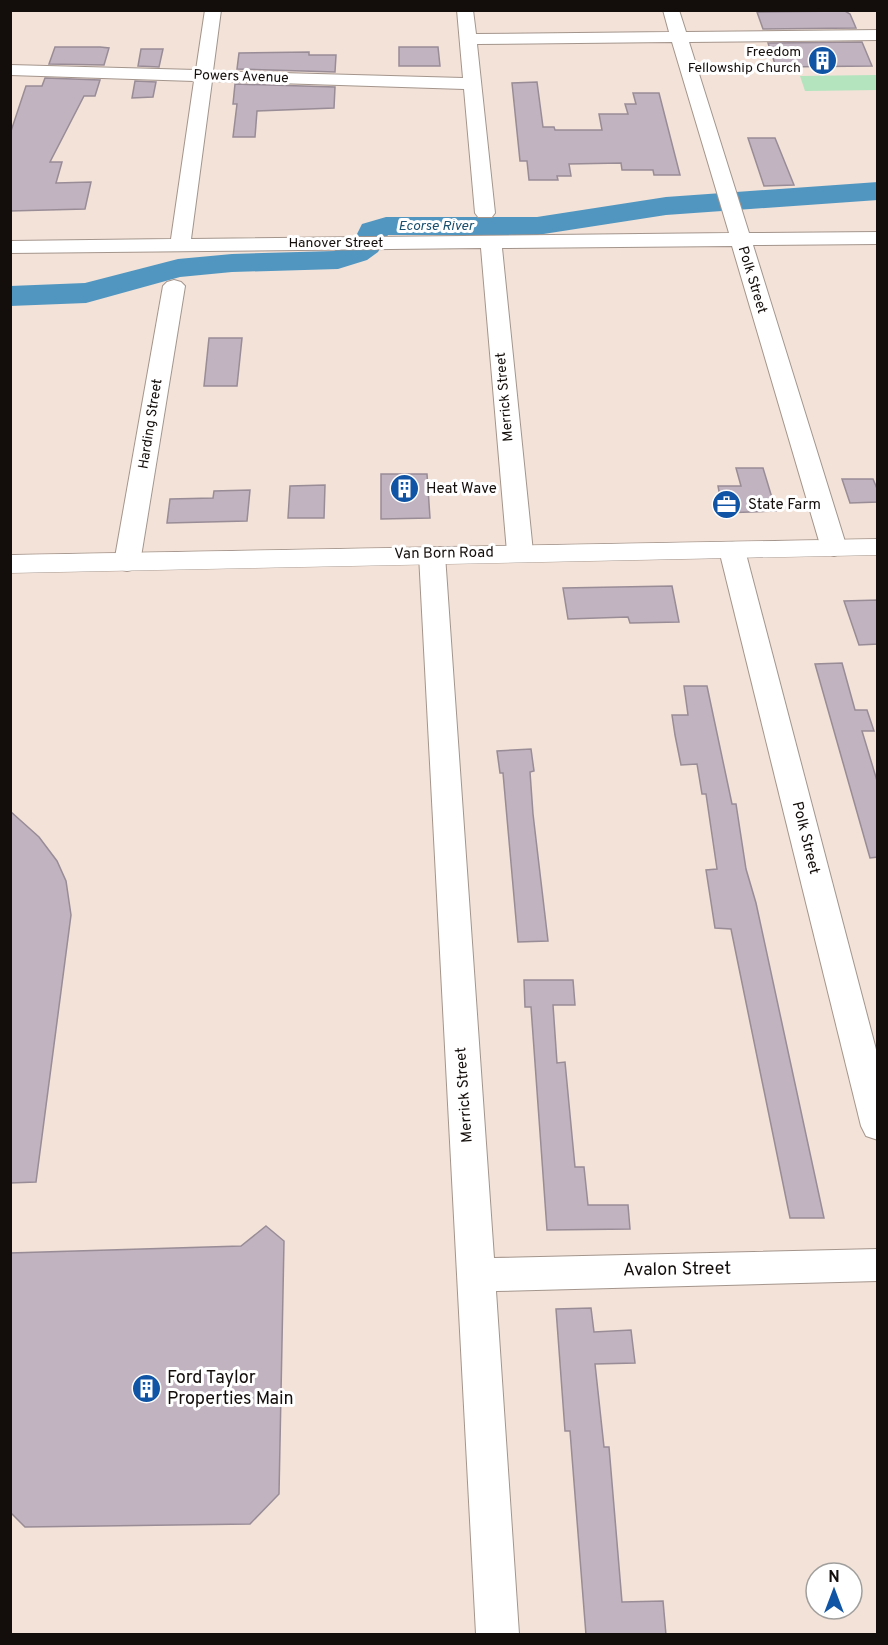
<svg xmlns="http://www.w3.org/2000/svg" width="888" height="1645" viewBox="0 0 888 1645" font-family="Overpass,sans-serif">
<rect width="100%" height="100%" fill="#f2e2d8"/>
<path fill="#b3e4be" d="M877,75v15l-72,1 -5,-15z"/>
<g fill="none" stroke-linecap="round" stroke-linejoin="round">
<path fill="#5196c0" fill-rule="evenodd" d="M878,182v18l-212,15 -129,20h-149l-10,17 -11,8 -29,9 -106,3 -52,5 -94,26 -76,3v-20l75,-3 93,-24 54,-5 102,-3 20,-11 8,-16 24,-7h151l129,-20z"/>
</g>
<g fill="#c1b3bf" stroke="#998c97" stroke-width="1.5">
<path d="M845,11l5,3 6,14 -93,1 -6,-17z"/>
<path d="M862,42l10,24 -96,1 -8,-24z"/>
<path d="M55,47h45l9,1 -5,17 -55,-1z"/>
<path d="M399,47h39l2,19h-41z"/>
<path d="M141,49h22l-4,18 -21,-1z"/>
<path d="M309,52v3h27l-1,17 -98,-3 2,-16z"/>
<path d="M45,78l55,2 -5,16h-11l-34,66h12l-6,21 35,-1 -6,27 -75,2v-77l16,-48h16z"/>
<path d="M135,81l21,1 -3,15 -21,1z"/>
<path d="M537,82l6,45h11l1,3h47l-3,-16h29l-3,-10h11l-3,-11h26l21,82h-26l-1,-5h-31l-1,-7 -52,1 2,12h-14l1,4h-29l-2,-19h-7l-8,-78z"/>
<path d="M235,84l100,3 -1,21 -77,3 -2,26h-22l4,-33h-4z"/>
<path d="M748,138h27l19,47 -30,1z"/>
<path d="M209,338h33l-5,48h-33z"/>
<path d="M736,468h27l13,43 -53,2 -5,-27h23z"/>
<path d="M381,474h46l3,44 -49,1z"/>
<path d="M842,479h31l5,12v11l-28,1z"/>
<path d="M325,485l-1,33h-36l2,-32z"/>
<path d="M250,490l-3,31 -80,2 3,-24 43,-1 1,-7z"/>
<path d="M672,586l7,36 -49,1 -2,-6 -60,2 -5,-31z"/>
<path d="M878,600v44l-19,1 -15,-44z"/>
<path d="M842,663l13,47h12l7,21h-12l16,53v73l-8,1 -55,-194z"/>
<path d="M684,686h23l25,118h4l10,65 10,34 68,315h-34l-59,-289 -16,-1 -9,-58 11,-1 -11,-75h-4l-5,-30 -16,1 -6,-30 -3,-20h16z"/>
<path d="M531,749l3,22 -4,1 3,42 15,127 -30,1 -15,-169h-3l-3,-22z"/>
<path d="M10,811l29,26 18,24 9,20 5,34 -35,267 -26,1z"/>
<path d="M524,980h49l2,25h-22l4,58 8,-1 10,105h9l4,38h40l2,24 -83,1 -16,-223h-6z"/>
<path d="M266,1226l18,15 -5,253 -29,30 -225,3 -15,-15v-259l231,-7z"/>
<path d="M591,1308l3,24 37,-2 4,33 -40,1 9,83h5l13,155 41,-1 3,34h-80l-16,-204h-5l-9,-122z"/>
</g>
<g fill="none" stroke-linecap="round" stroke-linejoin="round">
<defs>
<g id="street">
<path d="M205,10h16l-8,61 250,7 -6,-68h16l3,24 193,-2 -6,-22h16l7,22 192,-2v10l-189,2 60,191 129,-1v12l-125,1 94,303 -4,5 -9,3 -9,-3 -4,-5 -89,-302 -230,2 31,304 -4,5 -9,3 -9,-3 -4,-5 -26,-304 -471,5v-12l161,-2 23,-158 -184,-6v-10l186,5zM672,42l57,191 -538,6 21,-158 252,8 11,124 3,4h14l3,-4 -18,-169z"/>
<path d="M174,280l7,2 4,4 -45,277 -4,6 -9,2 -9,-2 -4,-6 49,-277 4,-4z"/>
<path d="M732,542l9,3 4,5 133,507v83l-12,-4 -5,-10 -142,-576 4,-5z"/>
<path d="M432,547l9,3 4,5 49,703 384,-9v32l-382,10 23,343h-43l-57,-1079 4,-5z"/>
</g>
<path id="secondary" d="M878,539v16l-868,18v-18z"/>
</defs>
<use href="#street" stroke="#a4958c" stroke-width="2"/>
<use href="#secondary" stroke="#a4958c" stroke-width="1"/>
<use href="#street" fill="#fff" fill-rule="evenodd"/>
<use href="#secondary" fill="#fff" fill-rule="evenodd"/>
</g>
<defs>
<symbol id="building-disc" viewBox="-11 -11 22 22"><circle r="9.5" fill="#1055a5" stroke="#fff"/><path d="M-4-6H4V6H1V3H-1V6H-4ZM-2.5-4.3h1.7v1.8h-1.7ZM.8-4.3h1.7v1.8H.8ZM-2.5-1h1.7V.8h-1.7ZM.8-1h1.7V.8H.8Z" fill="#fff"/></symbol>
<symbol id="office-disc" viewBox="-11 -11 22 22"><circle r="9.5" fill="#1055a5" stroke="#fff"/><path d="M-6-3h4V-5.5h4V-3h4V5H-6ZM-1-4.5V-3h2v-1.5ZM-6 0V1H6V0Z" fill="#fff"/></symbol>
</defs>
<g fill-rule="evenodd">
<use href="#building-disc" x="806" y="44" width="33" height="33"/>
<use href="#building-disc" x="388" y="472" width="33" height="33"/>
<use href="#office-disc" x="710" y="488" width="33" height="33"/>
<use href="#building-disc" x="130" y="1372" width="33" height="33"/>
</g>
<g text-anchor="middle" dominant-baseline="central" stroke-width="6" stroke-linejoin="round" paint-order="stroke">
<g font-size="14" fill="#130e0b" stroke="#fff" text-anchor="end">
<text x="801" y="52">Freedom<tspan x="801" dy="16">Fellowship Church</tspan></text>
</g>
<g font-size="14" fill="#130e0b" stroke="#fff">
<text transform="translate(241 77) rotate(2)">Powers Avenue</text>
<text x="336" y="243">Hanover Street</text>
<text transform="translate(752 280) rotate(73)">Polk Street</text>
<text transform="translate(505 397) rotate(-95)">Merrick Street</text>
<text transform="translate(151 424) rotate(-81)">Harding Street</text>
</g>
<g font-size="14" font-style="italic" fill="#1a4f6d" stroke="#fff">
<text x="436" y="226">Ecorse River</text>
</g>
<g font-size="15" fill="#130e0b" stroke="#fff" text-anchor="start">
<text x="426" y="489">Heat Wave</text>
<text x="748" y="505">State Farm</text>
</g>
<g font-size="15" fill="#130e0b" stroke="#fff">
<text transform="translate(444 554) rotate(-1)">Van Born Road</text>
<text transform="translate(805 838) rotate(76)">Polk Street</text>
<text transform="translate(465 1095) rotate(-94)">Merrick Street</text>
</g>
<g font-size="18" fill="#130e0b" stroke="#fff">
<text transform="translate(677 1270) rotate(-1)">Avalon Street</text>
</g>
<g font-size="18" fill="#130e0b" stroke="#fff" text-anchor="start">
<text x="167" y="1378">Ford Taylor<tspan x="167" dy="21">Properties Main</tspan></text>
</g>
</g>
<rect width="888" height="1645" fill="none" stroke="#130e0b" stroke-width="24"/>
<g transform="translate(834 1591)"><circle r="28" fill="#ffffff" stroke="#a19f9d" stroke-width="1.5"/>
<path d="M0-4.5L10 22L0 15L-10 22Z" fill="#1055a5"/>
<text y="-9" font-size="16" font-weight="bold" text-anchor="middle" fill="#130e0b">N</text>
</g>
</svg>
